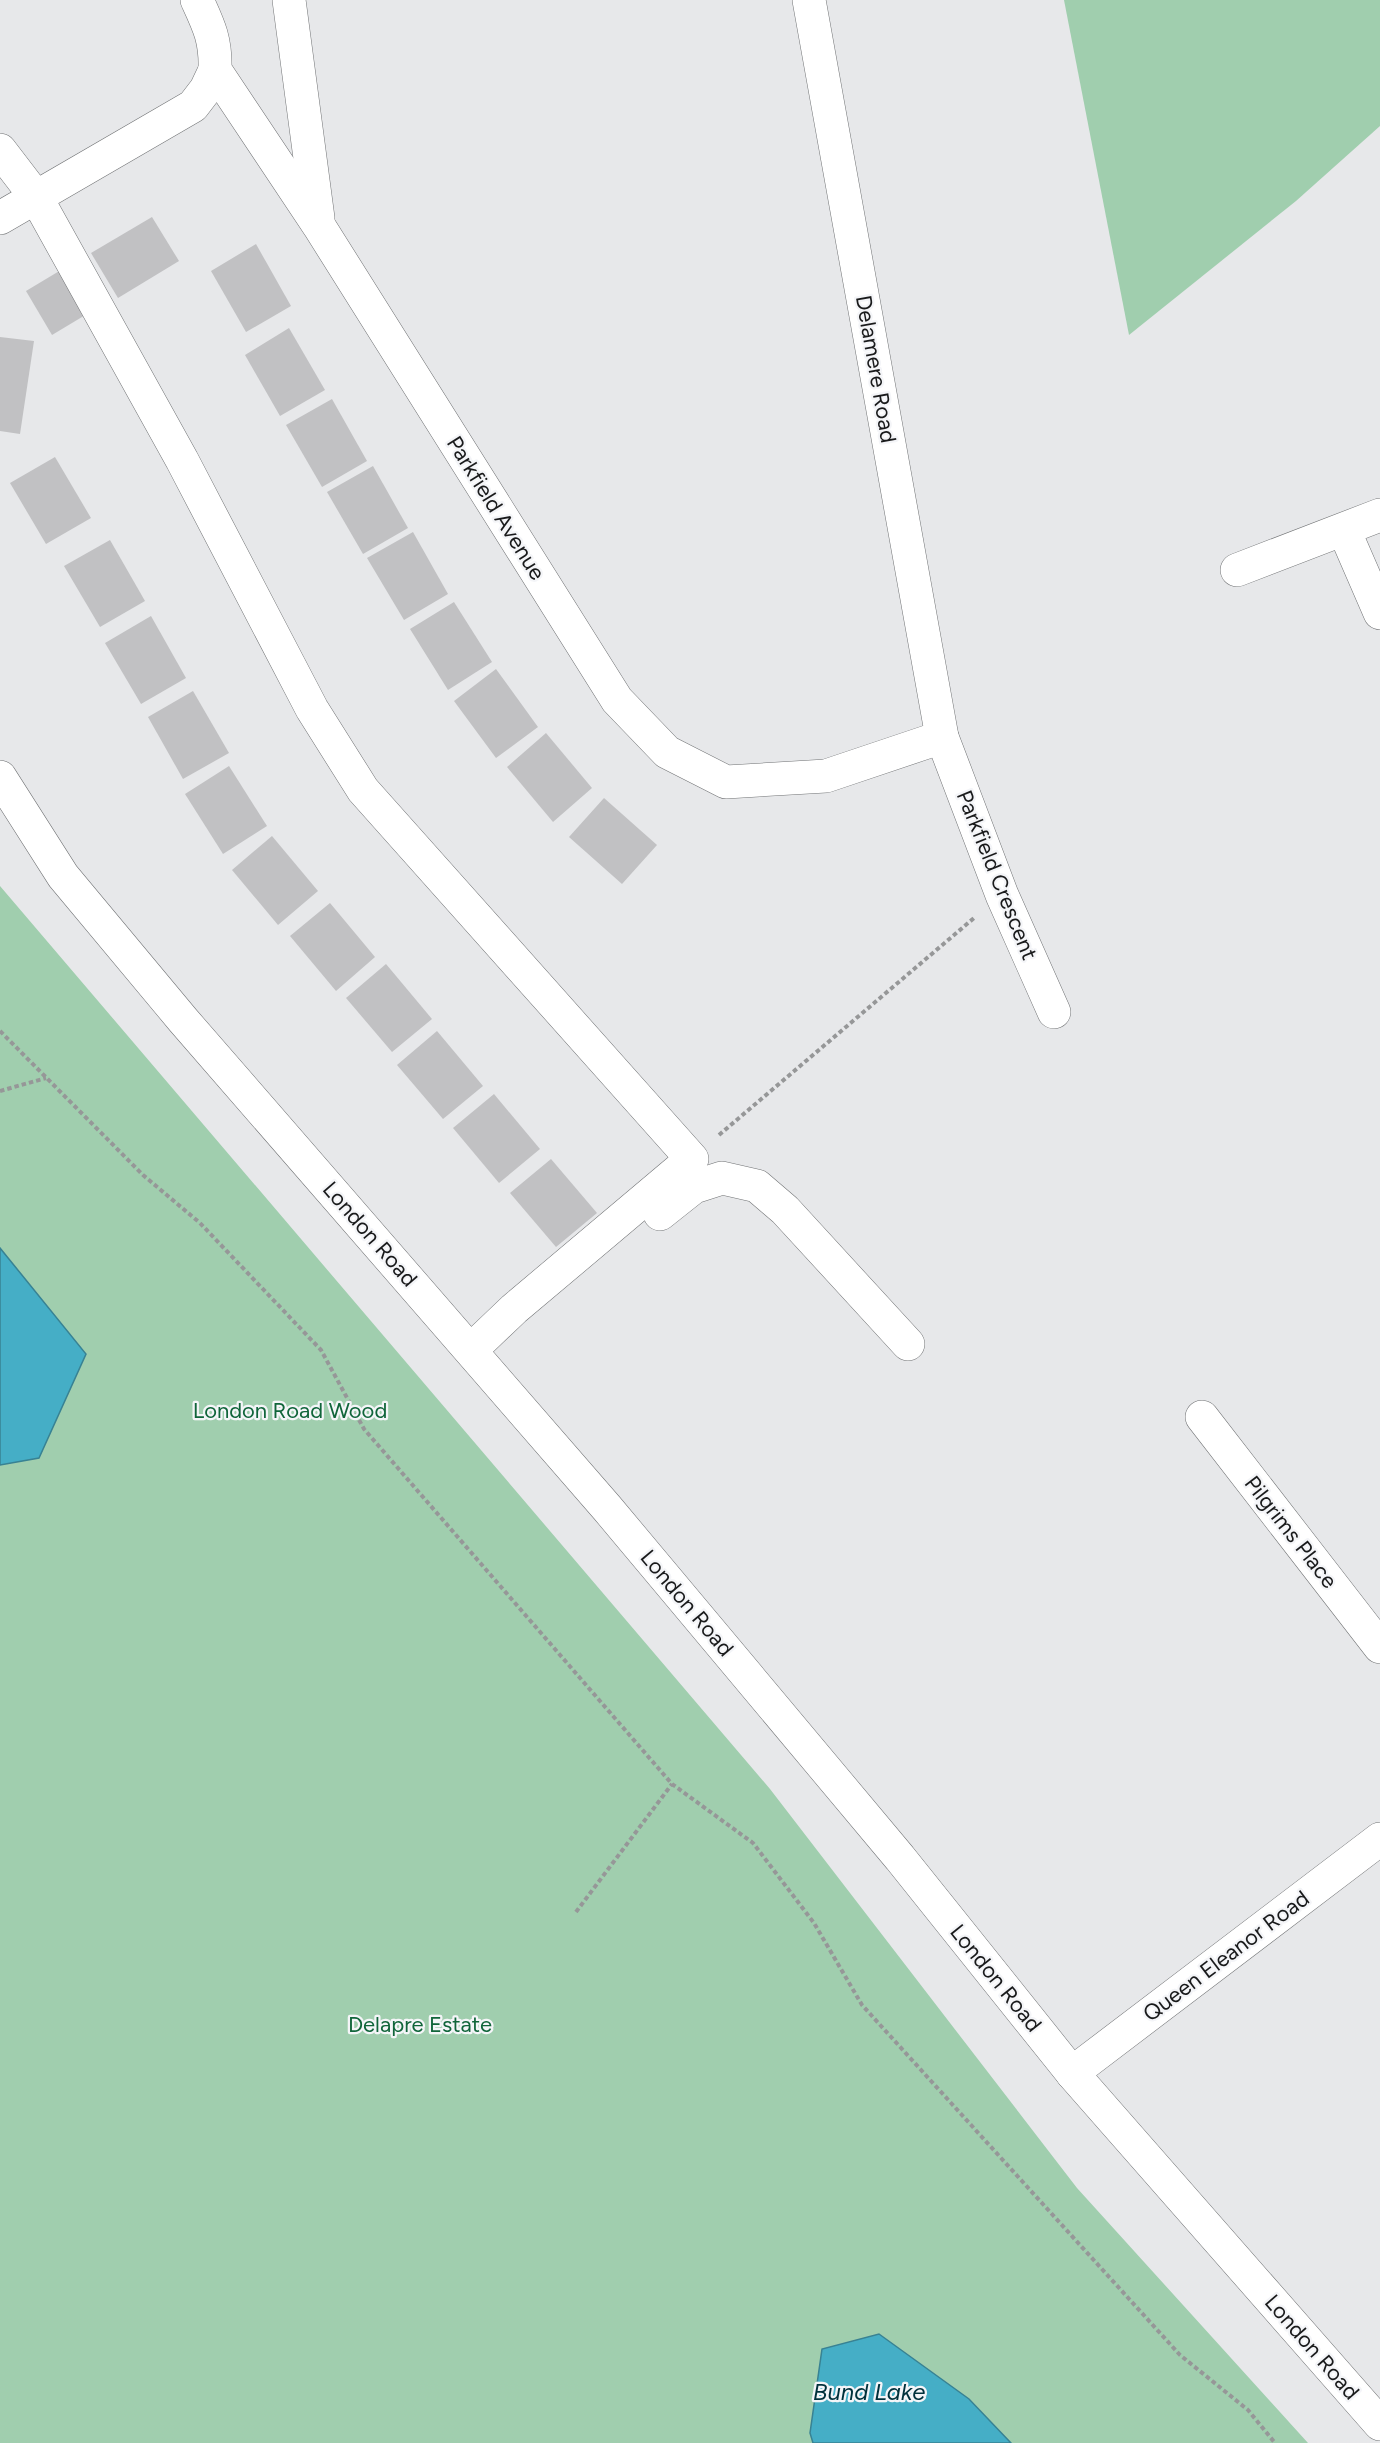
<svg xmlns="http://www.w3.org/2000/svg" width="1380" height="2443" viewBox="0 0 1380 2443" font-family="Figtree,sans-serif">
<rect width="100%" height="100%" fill="#e7e8ea"/>
<g fill="#a0ceae">
<path d="M1064,0h316v126l-84,75 -167,134z"/>
<path d="M0,886l770,903 307,399 231,255h-1308z"/>
</g>
<g fill="#45aec6" stroke="#388293" stroke-width="1.5">
<path d="M0,1248l86,106 -47,104 -39,7z"/>
<path d="M879,2334l90,65 42,44h-198l-3,-10 12,-84z"/>
</g>
<g fill="#c1c1c3">
<path d="M152,217l27,44 -61,37 -27,-45z"/>
<path d="M256,244l35,62 -45,26 -35,-61z"/>
<path d="M61,270l26,44 -35,21 -26,-44z"/>
<path d="M289,328l36,62 -45,26 -35,-61z"/>
<path d="M0,337l34,4 -14,93 -20,-3z"/>
<path d="M332,399l35,62 -45,26 -36,-62z"/>
<path d="M55,457l36,61 -45,26 -36,-61z"/>
<path d="M373,466l35,62 -45,26 -36,-62z"/>
<path d="M413,532l35,62 -44,26 -37,-62z"/>
<path d="M110,540l35,61 -45,26 -36,-61z"/>
<path d="M454,602l38,60 -44,28 -38,-61z"/>
<path d="M151,616l35,62 -45,26 -36,-61z"/>
<path d="M496,669l42,58 -42,31 -42,-57z"/>
<path d="M193,691l36,62 -46,26 -35,-62z"/>
<path d="M546,733l46,55 -39,34 -46,-55z"/>
<path d="M229,766l38,60 -44,28 -38,-60z"/>
<path d="M604,798l53,47 -35,39 -53,-47z"/>
<path d="M272,836l46,55 -40,34 -46,-55z"/>
<path d="M330,903l45,54 -39,34 -46,-55z"/>
<path d="M386,964l46,55 -40,33 -46,-54z"/>
<path d="M437,1031l46,55 -40,33 -46,-54z"/>
<path d="M494,1094l46,55 -41,34 -46,-55z"/>
<path d="M551,1159l46,54 -41,34 -46,-54z"/>
</g>
<g fill="none" stroke-linecap="round" stroke-linejoin="round">
<defs>
<g id="minor">
<path d="M197,0c12,26 19,40 18,70l104,156 298,474 50,52 59,30 100,-6 116,-39"/>
<path d="M289,0l29,218"/>
<path d="M809,0l133,737 60,158 52,117"/>
<path d="M0,150l36,47 146,263 130,249 51,81 329,369 -178,150 -43,41"/>
<path d="M0,218l193,-112 13,-17 9,-19"/>
<path d="M1344,530l36,83"/>
<path d="M1237,570l143,-55"/>
<path d="M660,1214l34,-27 28,-9 35,8 28,24 123,134"/>
<path d="M1202,1417l178,230"/>
<path d="M1072,2073l308,-234"/>
</g>
<path id="highway" d="M0,777l63,99 120,144 424,488 293,350 172,215 308,351"/>
</defs>
<use href="#minor" stroke="#717375" stroke-width="34"/>
<use href="#highway" stroke="#717375" stroke-width="34"/>
<g stroke="#969798" stroke-width="4" stroke-dasharray="4.5 3" stroke-linecap="butt">
<path d="M0,1031l143,144 57,48 121,127 43,79 308,355 81,59 61,80 48,82 318,350 68,55 27,33"/>
<path d="M0,1091l46,-13"/>
<path d="M719,1135l255,-217"/>
<path d="M576,1912l96,-128"/>
</g>
<use href="#minor" stroke="#fff" stroke-width="33"/>
<use href="#highway" stroke="#fff" stroke-width="33"/>
</g>
<g text-anchor="middle" dominant-baseline="central" stroke-width="4.5" stroke-linejoin="round" paint-order="stroke">
<g font-size="22" fill="#191a1b" stroke="#f4f5f8">
<text transform="translate(876 369) rotate(80)">Delamere Road</text>
<text transform="translate(496 508) rotate(58)">Parkfield Avenue</text>
<text transform="translate(997 875) rotate(68)">Parkfield Crescent</text>
<text transform="translate(370 1234) rotate(49)">London Road</text>
<text transform="translate(1291 1532) rotate(52)">Pilgrims Place</text>
<text transform="translate(687 1603) rotate(50)">London Road</text>
<text transform="translate(1226 1956) rotate(-37)">Queen Eleanor Road</text>
<text transform="translate(996 1978) rotate(51)">London Road</text>
<text transform="translate(1312 2347) rotate(49)">London Road</text>
</g>
<g font-size="22" fill="#10653a" stroke="#f4f5f8">
<text x="290" y="1410">London Road Wood</text>
<text x="420" y="2024">Delapre Estate</text>
</g>
<g font-size="24" font-style="italic" fill="#00313c" stroke="#f4f5f8">
<text x="869" y="2391">Bund Lake</text>
</g>
</g>
</svg>
